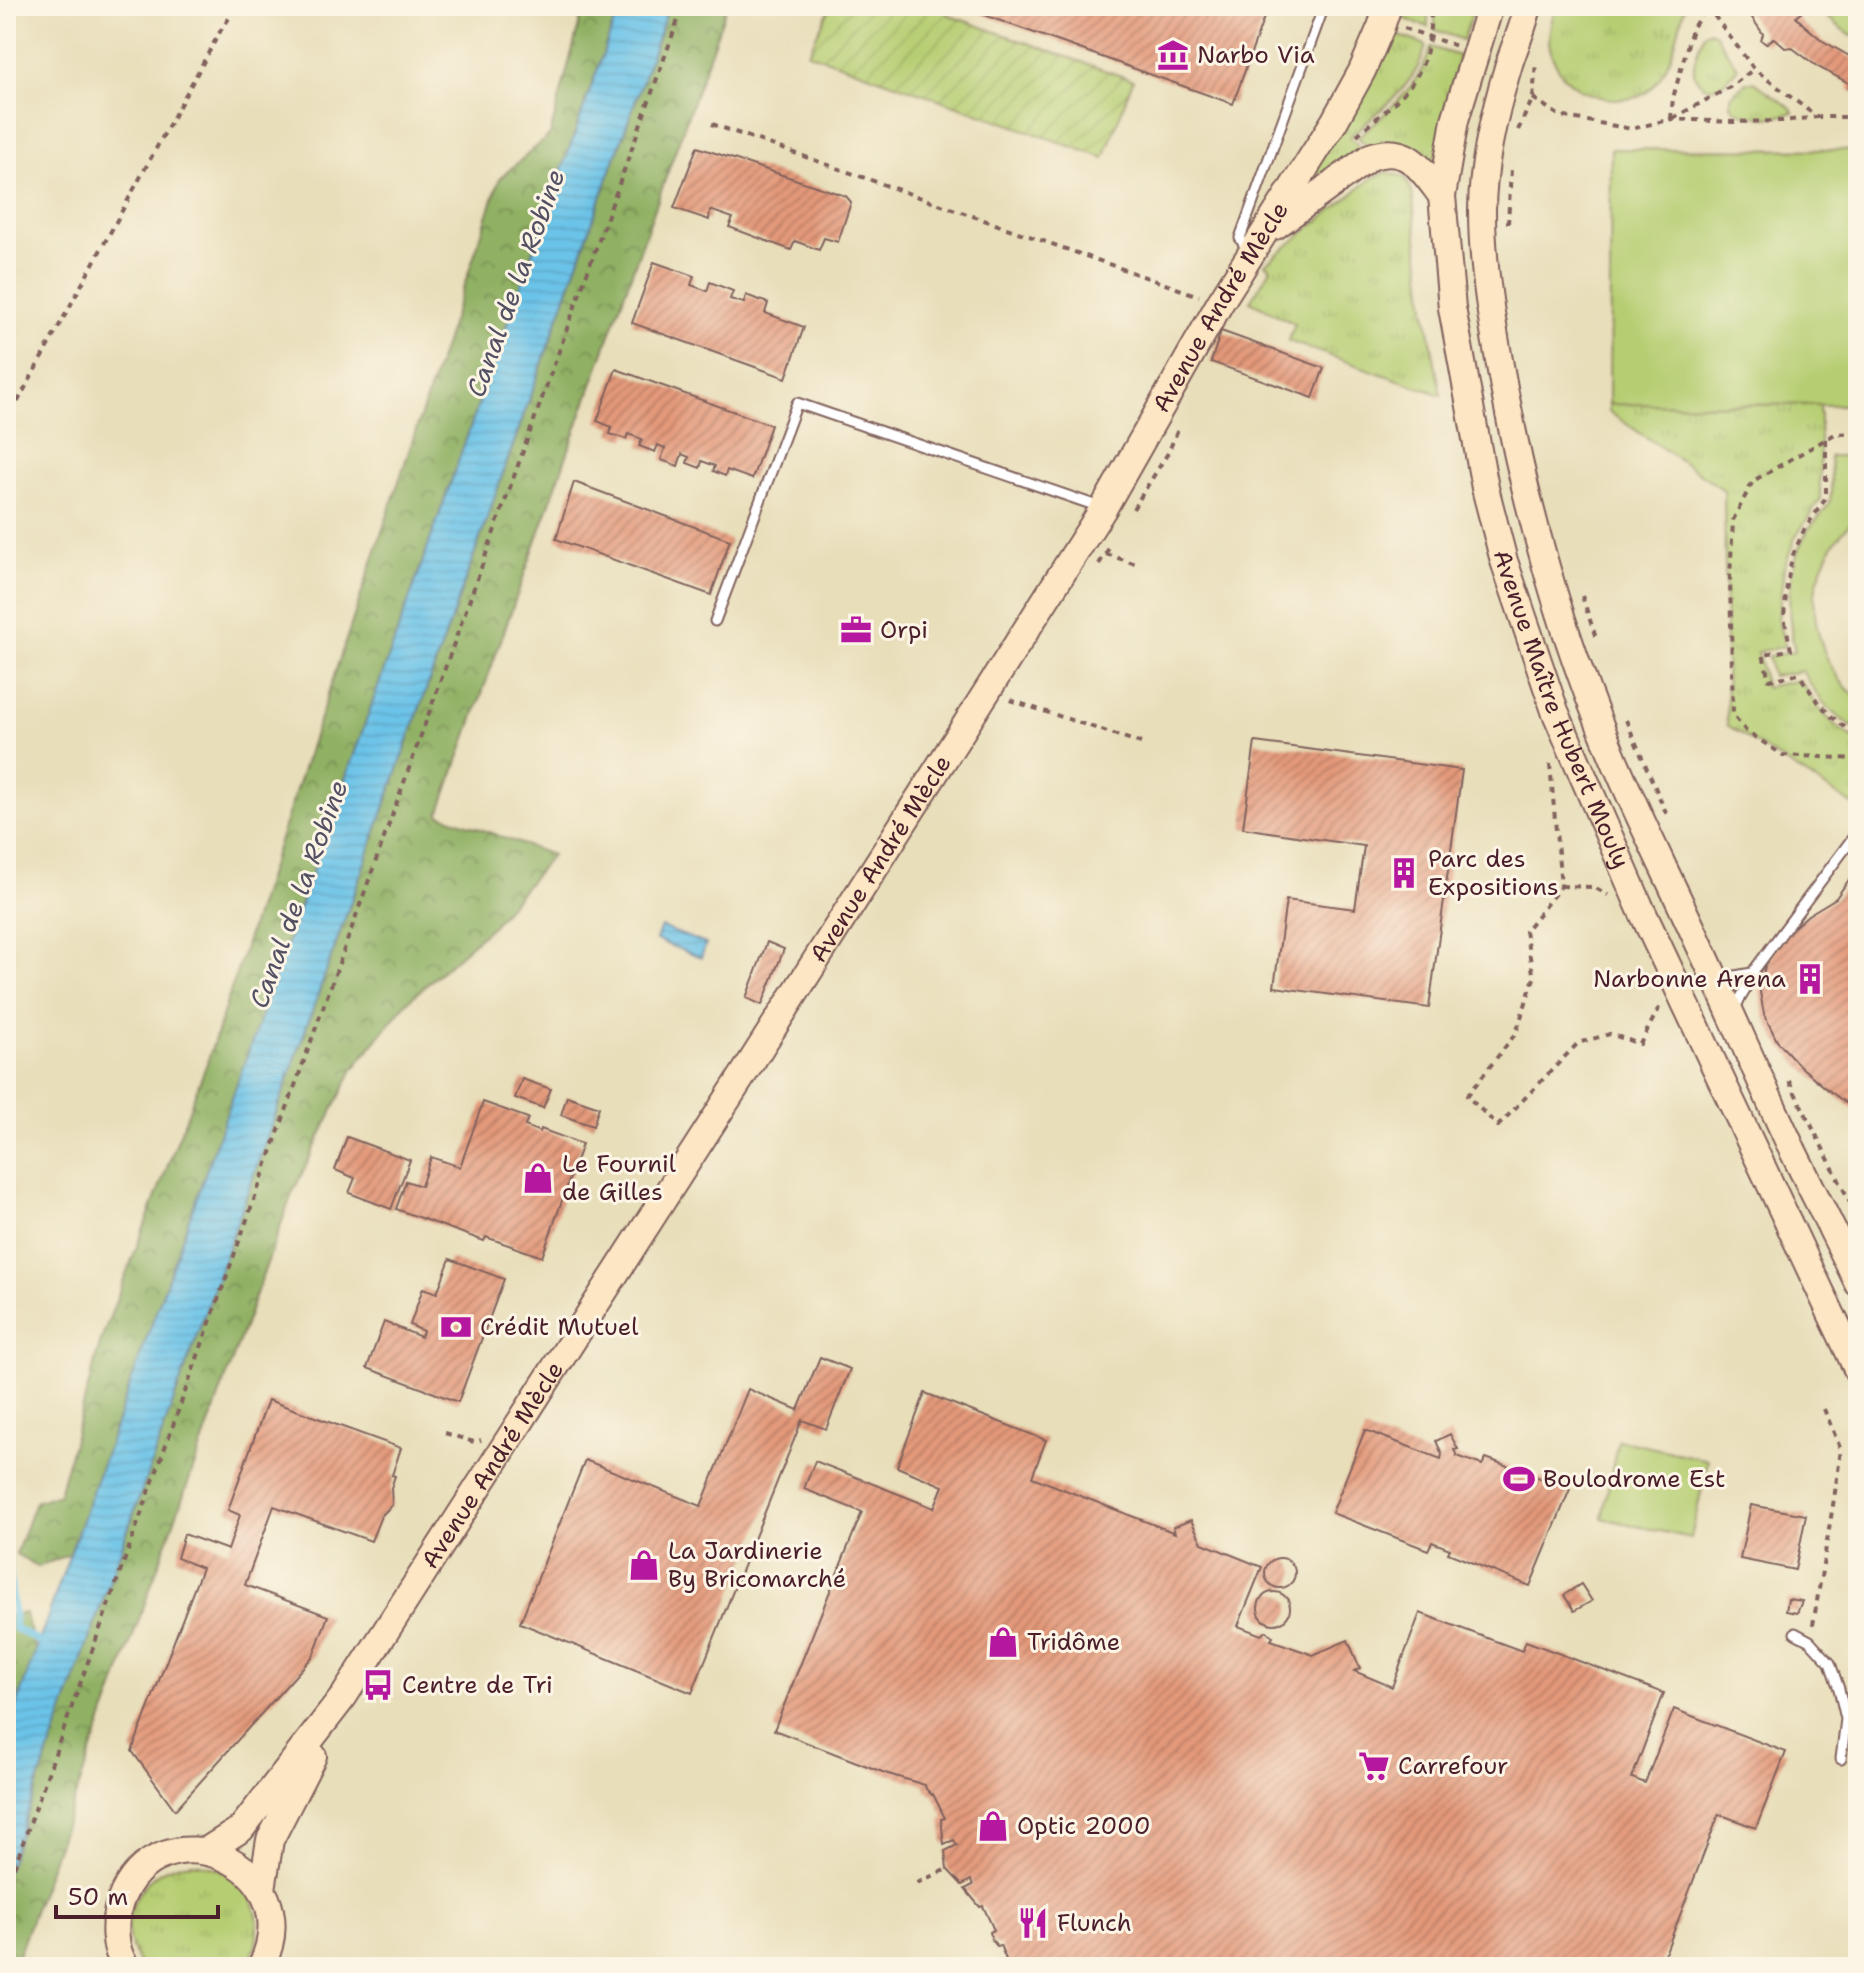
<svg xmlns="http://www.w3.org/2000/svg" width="1864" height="1973" viewBox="0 0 1864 1973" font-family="'Shantell Sans',sans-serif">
<defs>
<pattern id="grass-tufts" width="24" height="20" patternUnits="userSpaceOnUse" patternTransform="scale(2)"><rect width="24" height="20" fill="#b6ce72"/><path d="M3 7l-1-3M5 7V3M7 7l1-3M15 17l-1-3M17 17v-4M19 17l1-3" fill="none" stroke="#9eb063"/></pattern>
<pattern id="forest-crowns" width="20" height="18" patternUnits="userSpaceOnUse" patternTransform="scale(2)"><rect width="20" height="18" fill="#90b164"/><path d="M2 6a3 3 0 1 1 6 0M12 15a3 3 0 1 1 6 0" fill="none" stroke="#788f53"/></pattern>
<pattern id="garden-furrows" width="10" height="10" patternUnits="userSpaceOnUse" patternTransform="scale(2)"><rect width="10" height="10" fill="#b6ce72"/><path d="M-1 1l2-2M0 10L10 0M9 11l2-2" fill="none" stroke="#9eb063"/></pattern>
<pattern id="water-rules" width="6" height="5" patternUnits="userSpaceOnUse" patternTransform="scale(2)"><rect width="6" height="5" fill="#6bc3e8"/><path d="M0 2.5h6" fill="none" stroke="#5ea7c7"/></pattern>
<pattern id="building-hatch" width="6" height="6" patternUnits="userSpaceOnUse" patternTransform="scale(2)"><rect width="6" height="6" fill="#e3997a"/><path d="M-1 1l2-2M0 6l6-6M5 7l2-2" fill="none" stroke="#ba7c64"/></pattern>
</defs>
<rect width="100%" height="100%" fill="#fcf5e5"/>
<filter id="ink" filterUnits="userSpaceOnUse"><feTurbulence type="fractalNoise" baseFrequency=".0125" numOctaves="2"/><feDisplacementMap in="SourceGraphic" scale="16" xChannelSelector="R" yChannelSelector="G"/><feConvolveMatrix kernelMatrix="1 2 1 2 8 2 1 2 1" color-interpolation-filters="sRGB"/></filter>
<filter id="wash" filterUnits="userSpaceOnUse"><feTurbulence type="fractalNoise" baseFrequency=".006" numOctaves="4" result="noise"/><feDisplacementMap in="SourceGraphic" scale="32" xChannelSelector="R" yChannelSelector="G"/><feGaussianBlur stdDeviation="1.8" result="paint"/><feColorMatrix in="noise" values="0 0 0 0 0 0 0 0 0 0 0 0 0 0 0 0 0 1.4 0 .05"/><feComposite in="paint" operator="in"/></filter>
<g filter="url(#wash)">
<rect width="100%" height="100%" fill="#e8deba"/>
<g fill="url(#grass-tufts)" stroke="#80764e" stroke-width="2">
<path d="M1401,6h27v21l-31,-11z"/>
<path d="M1435,6h40l-12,34 -28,-10z"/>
<path d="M1556,6h129c-8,28 -13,65 -37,85 -8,7 -18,8 -29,8 -32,0 -61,-17 -69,-51 -3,-14 2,-28 6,-42z"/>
<path d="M1709,31l5,2 24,35c-10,11 -23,28 -38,15 -3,-3 -6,-8 -6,-12 -2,-11 7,-28 10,-38z"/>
<path d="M1391,33l35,12c-8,40 -48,66 -76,92l13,14 -54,39 -4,-5z"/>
<path d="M1431,47l28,9 -16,62 -9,46 -65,-16 -11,-11c30,-27 62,-50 73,-90z"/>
<path d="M1747,82h7l37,26 2,4c-15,7 -53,7 -62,-7v-9z"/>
<path d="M1387,172l18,5 7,15 13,116 16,87 -153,-54 7,-17 -45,-23 21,-32 -6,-5 107,-86z"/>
<path d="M1609,404l211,1v95l-25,38 -11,30 -6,52 7,26 -27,6 7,35 35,-7c16,27 30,45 58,61v67l-131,-83 -3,-235 -115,-78z"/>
<path d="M193,1863c14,2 29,5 41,14 28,22 31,62 11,90h-104c-6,-12 -12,-23 -13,-36 -1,-28 19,-57 46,-65 6,-2 13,-2 19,-3z"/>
</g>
<g fill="url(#forest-crowns)" stroke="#6d6848" stroke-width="2">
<path d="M584,6h36l-550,1548 -32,13 -22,-13 19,-52 24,-8 42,-154 106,-277 87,-267 206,-618 50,-43z"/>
<path d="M669,6h58l-288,808 113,41 -59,70 -87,78 -53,66 -61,125 -278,773h-8v-94z"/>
<path d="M25,1613l11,38 -30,83v-118z"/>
</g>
<path fill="url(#garden-furrows)" stroke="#80764e" stroke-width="2" d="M831,6h120l-3,9 185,65 -29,78 -296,-105z"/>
<g fill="#b6ce72" stroke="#80764e" stroke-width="2">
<path d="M1813,6h45v32l-8,-3z"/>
<path d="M1611,149l247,1v255l-249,-1z"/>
<path d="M1830,456h28c0,11 3,47 0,56 -2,6 -21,25 -26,34 -7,14 -15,31 -17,47 -3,37 13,83 43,105v32c-30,-16 -39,-32 -56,-59l-30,5 -4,-20 27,-4c-9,-41 -9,-85 13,-122 6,-9 20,-20 22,-30 3,-11 0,-32 0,-44z"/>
<path d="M1618,1440l90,20 -17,78 -89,-20z"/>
</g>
<g fill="url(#water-rules)" stroke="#5a718a" stroke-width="2">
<path d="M620,6h49l-663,1867v-139z"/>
<path d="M661,927l45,17 -5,14 -45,-18z"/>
</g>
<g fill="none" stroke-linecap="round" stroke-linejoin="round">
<path stroke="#6bc3e8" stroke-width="7" d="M6,1537l9,91 30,17"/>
</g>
<g id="blocks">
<g fill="url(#building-hatch)">
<path d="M959,6h309l-35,98z"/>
<path d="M1744,6h52l6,6 -6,5 8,8 19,16 35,20v32l-9,-3v-7l-31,-16 -27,-20 -6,1 -11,-10 -8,6 -5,-4 2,-6z"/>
<path d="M697,147l149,49 5,6 -13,40 -14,-4 -5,12 -24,-9 -4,9 -62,-23 4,-9 -23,-8 -1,10 -35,-12z"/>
<path d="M654,262l40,14 -3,9 16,6 3,-9 23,9 -3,8 14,4 2,-8 22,8 -3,10 39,14 -18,51 -154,-55z"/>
<path d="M1221,331l103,37 -11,30 -102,-36z"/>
<path d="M616,369l155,56 -19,54 -25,-9 -2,6 -12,-5 2,-5 -13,-5 -2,7 -13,-5 2,-6 -7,-3 -4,12 -17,-6 4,-12 -7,-3 -3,7 -16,-6 3,-7 -14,-5 -2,5 -16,-5 2,-7 -15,-6z"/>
<path d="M574,482l156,58 -19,55 -155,-56z"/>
<path d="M1255,742l207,28 -33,238 -155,-21 12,-87 69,9 9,-63 -121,-18z"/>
<path d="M1858,867v245l-31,-23 -27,-23 -23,-25 -13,-27 -4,-22 5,-27 20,-30 23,-20 28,-17z"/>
<path d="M767,942l17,7 -22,56 -16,-7z"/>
<path d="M522,1079l29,10 -8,19 -28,-10z"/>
<path d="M567,1096l32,11 -6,19 -32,-11z"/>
<path d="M483,1102l45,16 -3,8 15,6 1,-3 41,15 -40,113 -56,-20 -2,4 -88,-32 10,-28 15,5 10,-29 29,10z"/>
<path d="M347,1137l63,23 -19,49 -42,-16 6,-15 -20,-8z"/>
<path d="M450,1259l54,20 -46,123 -91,-34 17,-46 37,15 2,-6 -13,-6 13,-37 14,5z"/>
<path d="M820,1357l30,12 -24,60 -24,-9 -110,273 -172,-70 65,-163 116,46 47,-117 50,21z"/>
<path d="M925,1393l121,47 -14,37 143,56 -2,-6 18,-7 11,23 60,24 -24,59 23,9 6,-4 6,6 -2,3 42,15 35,-15 12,28 -6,3 38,16 28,-74 102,38 4,-10 138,52 -32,85 13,5 29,-74 112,43 -30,76 -37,-14 -59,153h-651l-9,-22 -3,1 -5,-6 -2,-8 4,-2 -11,-24 -3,1 -15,-18 8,-4 -2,-5 -9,5 -15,-16 -2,-18 12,-6 -3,-5 -10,4 -3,-25 4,-1 -12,-24 -1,1 -6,-6 -1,-4 -40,-12 -111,-43 88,-218 -58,-23 11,-28 119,47 9,-22 -46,-19z"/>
<path d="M268,1400l133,48 -9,27 3,1 -4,12 1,17 -11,11 -10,25 -97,-35 -29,79 83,31 -15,40 -138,154 -43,-59 70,-183 -25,-10 7,-24 44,16 12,-35 -12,-5z"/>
<path d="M1365,1430l76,29 1,-5 -6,-13 14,-7 8,15 -4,1 3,6 25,9 4,-7 84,31 -40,97 -82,-33 2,-4 -18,-7 -4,8 -96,-37z"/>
<path d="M1751,1505l55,10 -11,55 -55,-11z"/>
<circle cx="1280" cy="1573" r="15"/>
<path d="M1581,1584l11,17 -18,10 -10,-16z"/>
<circle cx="1274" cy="1608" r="16"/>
<path d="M1788,1599l14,2 -5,12 -11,-2z"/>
</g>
</g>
</g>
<g filter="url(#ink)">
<use href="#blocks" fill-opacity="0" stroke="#81625d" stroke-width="2"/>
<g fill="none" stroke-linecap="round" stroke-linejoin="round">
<defs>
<g id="lane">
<path d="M1247,250l-7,-12 84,-232"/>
<path d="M715,621l82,-218 303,104"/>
<path d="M1718,979l34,-6 106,-142"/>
<path d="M1734,1009l10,-17 8,-19"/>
<path d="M1795,1633l15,8 20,22 9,26 7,30 -5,40"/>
</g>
<g id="secondary">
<path id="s1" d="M1490,6l-35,114 -13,76 10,112 33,180 19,73 51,150 85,196 218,464"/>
<path d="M1528,6c-4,20 -13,39 -19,58 -14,46 -27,98 -27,147 0,61 12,122 23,182 23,122 58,245 106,359 27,65 59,128 88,192 32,68 61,137 93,205 22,45 45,89 66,134"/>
<path d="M1275,226l95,-69c38,-14 52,13 72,39"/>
<path id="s2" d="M206,1851l35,-22 103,-133 399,-621 360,-566 117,-206 114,-181 28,-51 19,-44 7,-21"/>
<path d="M262,1889l8,-49 43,-84"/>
<path d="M126,1967c-13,-19 -13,-44 -6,-65 36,-101 193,-40 141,65"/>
</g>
</defs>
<use href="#lane" stroke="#81625d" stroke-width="13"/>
<use href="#secondary" stroke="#81625d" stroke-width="30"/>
<g stroke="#81625d" stroke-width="4" stroke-dasharray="6 6" stroke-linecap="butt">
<path d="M1341,6l21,7"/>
<path d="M1707,6l47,63 63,48h41"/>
<path d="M1404,28l52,18"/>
<path d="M1533,98l27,18 72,13 39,-10 63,3 49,-1 34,-4"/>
<path d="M1673,118l57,-31 24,-18"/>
<path d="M1671,119l2,-21 19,-69 15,-23"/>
<path d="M712,124l487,172"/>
<path d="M1518,130l15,-32 3,-36"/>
<path d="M1357,135c26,-23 63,-48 70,-85 3,-14 3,-30 5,-44"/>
<path d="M1508,224l3,-55"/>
<path d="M6,423l216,-395 16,-22"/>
<path d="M1858,433l-23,1 -82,47 -20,39 -3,59 3,136 13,16 37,24 75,4"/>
<path d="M1826,439v59l-22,32 -12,27 -5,28 -3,32 7,33 -28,4 6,26 30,-6c17,27 31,46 59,61"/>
<path d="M1133,509l35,-56 11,-26"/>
<path d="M1106,554l30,10"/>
<path d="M1099,564l10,-16"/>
<path d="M1582,596l15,45"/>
<path d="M1010,700l131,43"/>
<path d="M1626,720l41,95"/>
<path d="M1550,764l11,122 -36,45 9,47 -18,55 -49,63 31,30 80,-83 32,-9 30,10 20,-38"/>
<path d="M1561,886l33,1 14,8"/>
<path d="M1789,1081l69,137"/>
<path d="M445,1433l29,9 7,-2"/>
<path d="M1813,1625l21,-126 7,-49 -17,-41"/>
<path d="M917,1883l30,-14"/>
<path d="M6,1890l677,-1884"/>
</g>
<use href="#lane" stroke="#fff" stroke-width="9"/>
<use href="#secondary" stroke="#fce6c4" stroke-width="26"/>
</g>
</g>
<defs>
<symbol id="museum-bare" viewBox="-9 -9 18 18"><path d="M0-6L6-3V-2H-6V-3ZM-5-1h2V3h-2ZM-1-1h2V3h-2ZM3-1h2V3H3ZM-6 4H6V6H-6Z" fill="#b5179e" stroke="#fcf5e5" stroke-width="2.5" paint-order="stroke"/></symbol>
<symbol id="office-bare" viewBox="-9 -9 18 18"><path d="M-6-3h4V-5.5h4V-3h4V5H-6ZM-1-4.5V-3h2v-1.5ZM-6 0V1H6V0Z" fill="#b5179e" stroke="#fcf5e5" stroke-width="2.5" paint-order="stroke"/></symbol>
<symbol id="building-bare" viewBox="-9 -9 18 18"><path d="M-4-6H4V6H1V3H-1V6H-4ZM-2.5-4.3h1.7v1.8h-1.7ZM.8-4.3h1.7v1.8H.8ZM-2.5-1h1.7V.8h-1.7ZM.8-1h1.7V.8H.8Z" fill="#b5179e" stroke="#fcf5e5" stroke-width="2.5" paint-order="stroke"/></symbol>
<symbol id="shop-bare" viewBox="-9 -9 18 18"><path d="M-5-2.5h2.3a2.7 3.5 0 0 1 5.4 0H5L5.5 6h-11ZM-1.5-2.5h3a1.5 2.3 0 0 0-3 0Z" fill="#b5179e" stroke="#fcf5e5" stroke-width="2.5" paint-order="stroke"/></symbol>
<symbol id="bank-bare" viewBox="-9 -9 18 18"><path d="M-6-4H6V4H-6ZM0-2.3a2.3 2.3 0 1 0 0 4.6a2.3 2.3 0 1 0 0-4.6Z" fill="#b5179e" stroke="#fcf5e5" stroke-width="2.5" paint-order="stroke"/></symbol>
<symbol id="stadium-bare" viewBox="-9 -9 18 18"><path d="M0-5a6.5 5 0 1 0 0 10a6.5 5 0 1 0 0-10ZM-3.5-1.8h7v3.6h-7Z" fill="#b5179e" stroke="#fcf5e5" stroke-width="2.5" paint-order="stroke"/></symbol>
<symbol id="bus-bare" viewBox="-9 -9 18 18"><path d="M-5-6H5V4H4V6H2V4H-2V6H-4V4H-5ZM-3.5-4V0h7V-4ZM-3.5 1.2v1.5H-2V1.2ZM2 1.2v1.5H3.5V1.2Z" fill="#b5179e" stroke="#fcf5e5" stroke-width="2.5" paint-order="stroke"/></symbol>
<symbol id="supermarket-bare" viewBox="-9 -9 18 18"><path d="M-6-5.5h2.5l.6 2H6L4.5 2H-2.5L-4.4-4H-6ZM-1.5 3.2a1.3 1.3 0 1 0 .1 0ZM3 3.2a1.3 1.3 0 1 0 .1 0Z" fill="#b5179e" stroke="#fcf5e5" stroke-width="2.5" paint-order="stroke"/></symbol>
<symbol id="restaurant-bare" viewBox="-9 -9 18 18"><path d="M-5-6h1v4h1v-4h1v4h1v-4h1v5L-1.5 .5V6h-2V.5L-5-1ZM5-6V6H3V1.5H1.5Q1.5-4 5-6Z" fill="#b5179e" stroke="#fcf5e5" stroke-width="2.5" paint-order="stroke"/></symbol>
</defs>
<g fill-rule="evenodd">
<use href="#museum-bare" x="1151" y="33" width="44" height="44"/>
<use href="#office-bare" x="834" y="608" width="44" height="44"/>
<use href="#building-bare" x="1382" y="851" width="44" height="44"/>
<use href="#building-bare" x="1788" y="957" width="44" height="44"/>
<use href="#shop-bare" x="516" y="1156" width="44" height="44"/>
<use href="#bank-bare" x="434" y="1305" width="44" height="44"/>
<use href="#stadium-bare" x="1497" y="1457" width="44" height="44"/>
<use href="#shop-bare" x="622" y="1543" width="44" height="44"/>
<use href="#shop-bare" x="981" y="1620" width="44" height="44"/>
<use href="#bus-bare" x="356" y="1663" width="44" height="44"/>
<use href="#supermarket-bare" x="1352" y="1744" width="44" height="44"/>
<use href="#shop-bare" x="971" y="1804" width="44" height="44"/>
<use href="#restaurant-bare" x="1011" y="1901" width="44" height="44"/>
</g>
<g text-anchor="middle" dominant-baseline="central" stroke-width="6" stroke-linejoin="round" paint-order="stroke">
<g font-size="24" fill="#4a1f2b" stroke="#fcf5e5" text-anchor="start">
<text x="1197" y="55">Narbo Via</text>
<text x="880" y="630">Orpi</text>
<text x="1428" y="859">Parc des<tspan x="1428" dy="28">Expositions</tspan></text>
<text x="1786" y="979" text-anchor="end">Narbonne Arena</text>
<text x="562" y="1164">Le Fournil<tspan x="562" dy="28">de Gilles</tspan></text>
<text x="480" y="1327">Crédit Mutuel</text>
<text x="1543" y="1479">Boulodrome Est</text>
<text x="668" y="1551">La Jardinerie<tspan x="668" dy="28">By Bricomarché</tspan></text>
<text x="1027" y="1642">Tridôme</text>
<text x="402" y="1685">Centre de Tri</text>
<text x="1398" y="1766">Carrefour</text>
<text x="1017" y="1826">Optic 2000</text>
<text x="1057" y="1923">Flunch</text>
</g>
<g font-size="24" fill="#4a1f2b" stroke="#fcf5e5">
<text stroke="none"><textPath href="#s2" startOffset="1852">Avenue André Mècle</textPath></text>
<text stroke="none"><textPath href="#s1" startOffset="726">Avenue Maître Hubert Mouly</textPath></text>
<text stroke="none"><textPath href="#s2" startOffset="1204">Avenue André Mècle</textPath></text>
<text stroke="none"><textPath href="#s2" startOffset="484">Avenue André Mècle</textPath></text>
</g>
<g font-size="26" font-style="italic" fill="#545064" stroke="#fcf5e5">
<text transform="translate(515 283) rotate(-70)">Canal de la Robine</text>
<text transform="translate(298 894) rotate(-70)">Canal de la Robine</text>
</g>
</g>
<rect width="1864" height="1973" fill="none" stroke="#fcf5e5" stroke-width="32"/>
<path d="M56 1905v12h162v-12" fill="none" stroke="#4a1f2b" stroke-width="4"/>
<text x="68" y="1905" font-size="24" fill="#4a1f2b" stroke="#fcf5e5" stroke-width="6" paint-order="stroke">50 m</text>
</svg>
